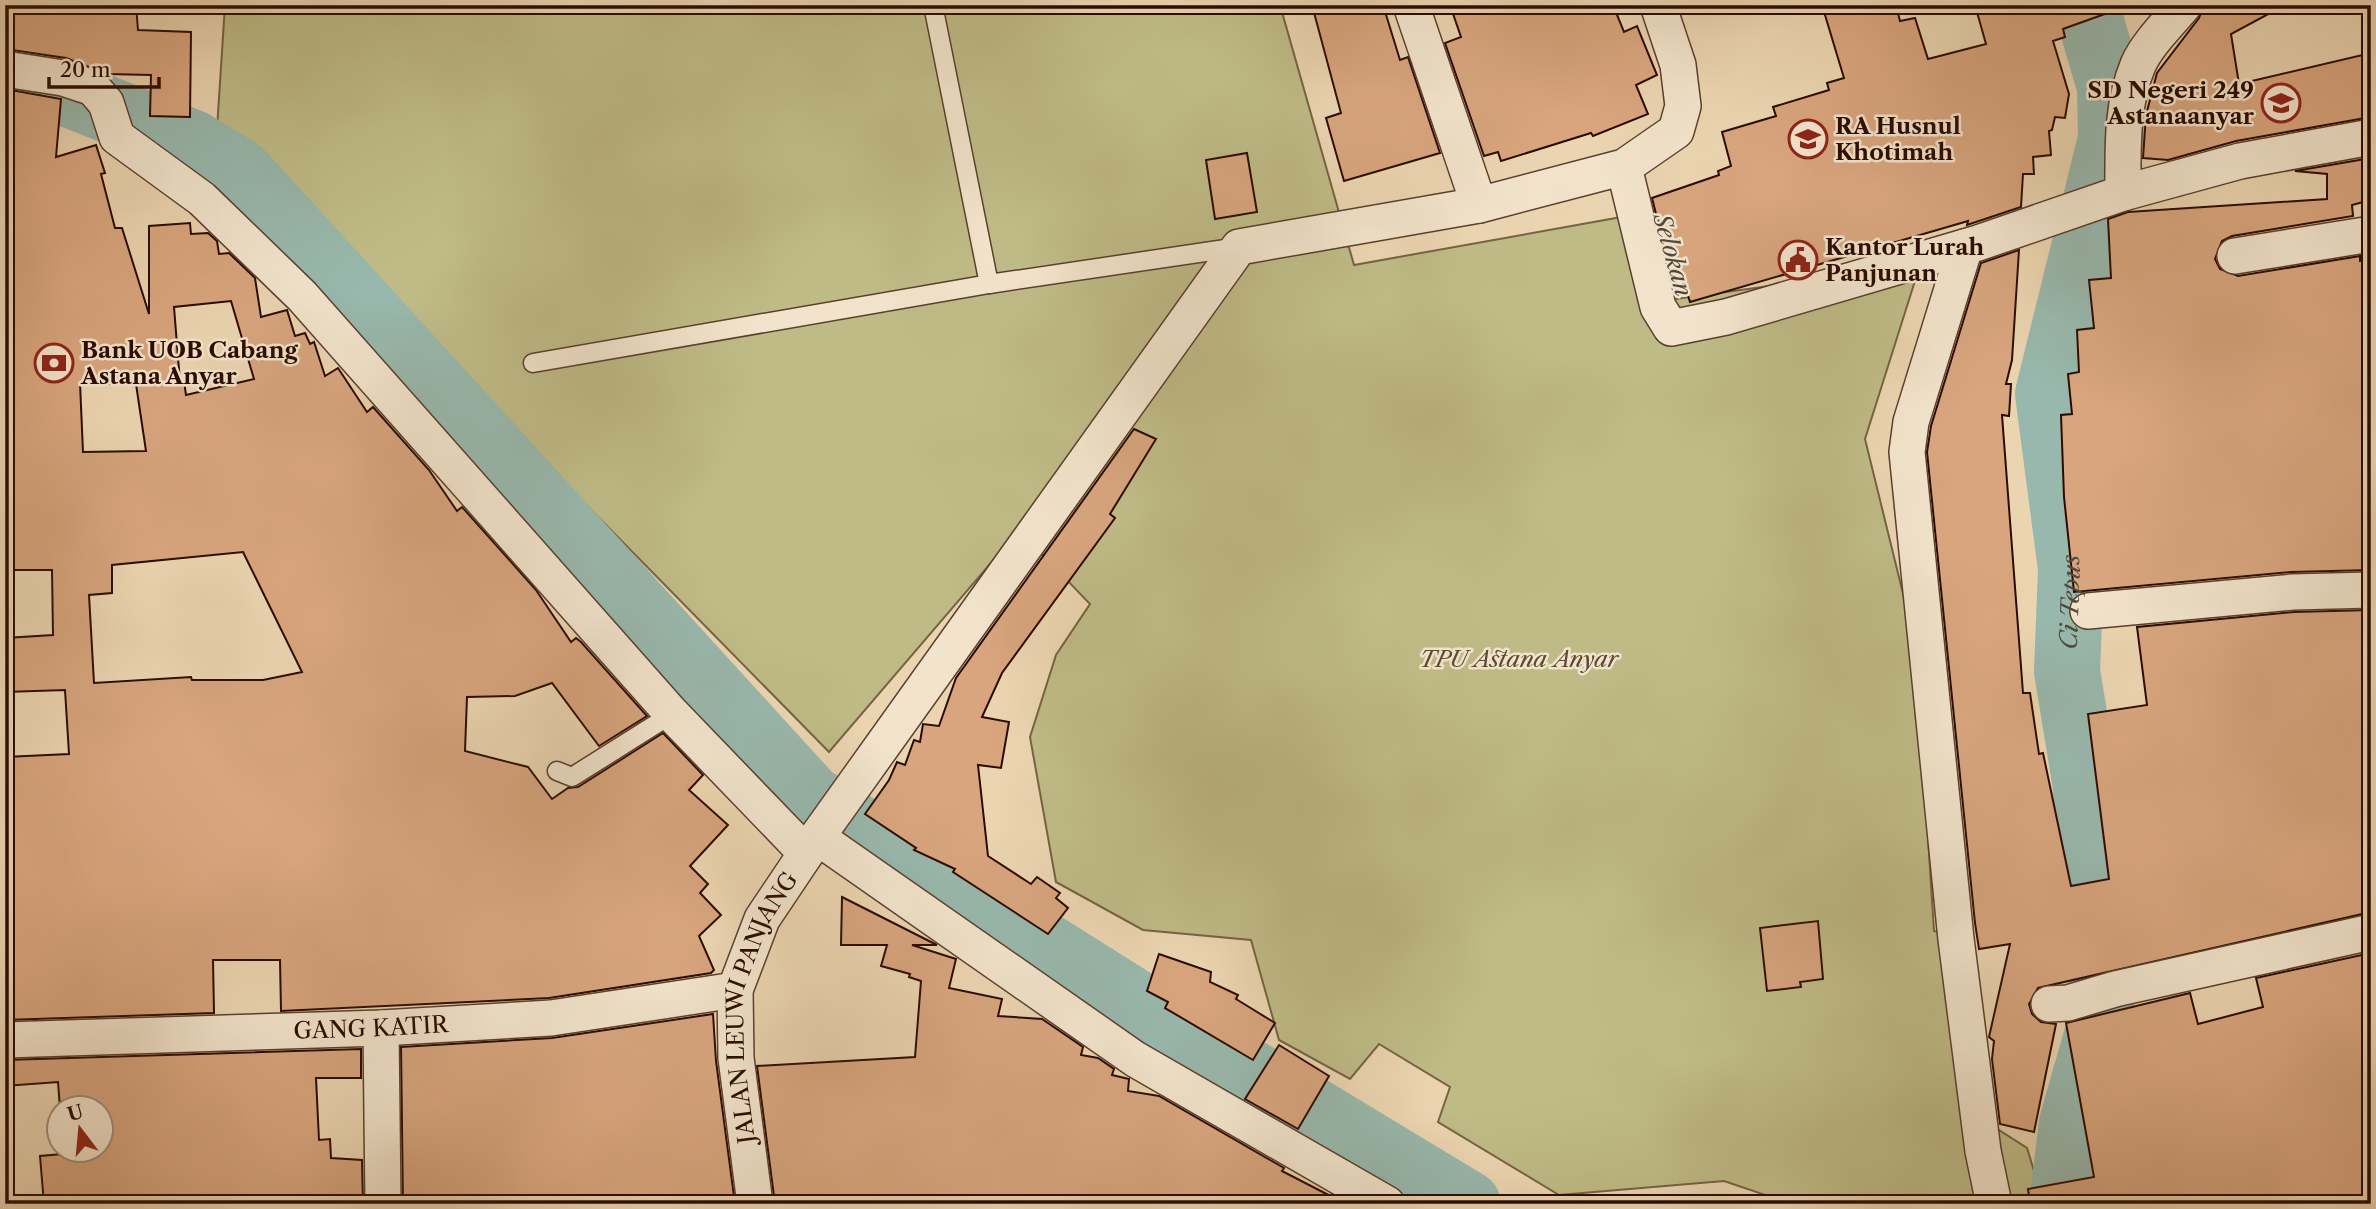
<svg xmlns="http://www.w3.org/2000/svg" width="2376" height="1209" viewBox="0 0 2376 1209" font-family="'Libre Caslon Text',serif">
<rect width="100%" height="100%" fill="#ebd5b1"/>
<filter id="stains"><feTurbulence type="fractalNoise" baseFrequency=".00286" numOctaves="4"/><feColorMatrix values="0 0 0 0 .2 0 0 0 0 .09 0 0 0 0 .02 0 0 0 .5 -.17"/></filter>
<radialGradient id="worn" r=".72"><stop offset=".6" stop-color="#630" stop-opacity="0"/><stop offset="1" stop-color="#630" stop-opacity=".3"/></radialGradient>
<path fill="#bfbb87" stroke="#756344" stroke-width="2" d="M225,5h1055l74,260 290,-52 25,87 251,-35 -55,174 87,354 -26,13 8,125 28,7 15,178 50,32 15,49 -2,7h-248l-68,-23 -165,14 -121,-73 12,-35 -71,-43 -29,35 -71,-39 -28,-100 -108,-10 -87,-48 -26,-145 26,-82 34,-51 -71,-74 -190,222 -612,-623z"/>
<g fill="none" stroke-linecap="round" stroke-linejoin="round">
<path stroke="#6c7368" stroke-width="10" d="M2366,5l5,10"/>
<g stroke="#98b8ad" stroke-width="66">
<path d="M43,84l150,59 47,29 571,626 346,218 311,188"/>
<path id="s1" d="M2062,1204l10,-81 28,-98 3,-61 -18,-183 -18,-110 4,-102 -23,-175 63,-255 -1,-52 -24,-82"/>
</g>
</g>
<g fill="#d8a57e" stroke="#2b0b01" stroke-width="2" fill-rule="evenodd">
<path d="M8,5h128l2,25 53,2 -1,85 -40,-1 1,-41 -44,-1 -41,-16 -61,-9z"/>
<path d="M1312,5h71l17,55 8,-3 32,96 -96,28 -18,-63 15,-5z"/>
<path d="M1450,5h163l11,27 13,-6 20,49 -21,10 12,29 -55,22 -2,-3 -90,28 -3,-9 -14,4 -39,-113 16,-6z"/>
<path d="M1822,5h74l4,16 15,-3 13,41 58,-15 -11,-39h141v5l-53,19 2,8 -12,4 16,53 -4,24 -10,-1 -3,13 -3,1 2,24 -18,2 1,17h-11l-2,33 -54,18 1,-4 -278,81 -21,-67 -7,3 -10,-40 67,-23 -1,-4 13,-5 -9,-34 54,-16 -3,-9 56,-17 -2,-7 17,-5z"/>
<path d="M2204,5h81l-54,29 8,50 132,-31v64l-135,24 -68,19 -25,-2 3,-43 11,-42 42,-55z"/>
<path d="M5,89l56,10 -5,58 40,-12 9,28 -4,1 14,54h7l27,86v-88l41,-3 1,11 17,-1 9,8 2,13 10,-1 26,25 6,39 26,-7 8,26 10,-3 5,11 4,-2 11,34 13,-8 29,44 6,-5 56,63 28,41 5,-4 74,83 35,52 5,-4 5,4 66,74 -48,30 -47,-63 -37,13 -48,1 -2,54 63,16 24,32 16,-11 10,-1 85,-54 40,42 -14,15 39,35 -38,41 18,18 -8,9 21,22 -22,21 15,34 -3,3 -162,25 -268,13 -1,-51h-67l1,53 -209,7v-263l64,-3 -4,-64 -60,2v-54l48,-3 -1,-65h-40l-7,-10zM231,301l23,78 -68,16 -2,-14 -4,1 -6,-75zM80,383l56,1 10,67 -63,1zM243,552l59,120 -39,8h-71l-1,-3 -97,6 -5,-88 23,-2v-28z"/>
<path d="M1247,153l10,59 -42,7 -9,-59z"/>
<path d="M2371,158v42l-19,5 1,11 -121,20 -10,5 -7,18 5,10 18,7 122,-20v5l11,-1v310l-80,2 -217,20 -10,-95 -3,-82 11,-1 -4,-40 11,-2 -2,-42 17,-2 -5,-48 22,-2 -3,-59 20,-7 199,-13v-25l-32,-3z"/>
<path d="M2019,250l-7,110 -6,24h5l-2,32 -7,-1 21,278h7l9,61 4,-1 28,133 38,-7 -21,-165 59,-9 -10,-78 157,-15 77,-2v302l-333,76 -9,16 3,10 9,8 15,2 -22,108 -34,-8 -8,-65 2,-18 -5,-4 21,-93 -31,5 -4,-26 -48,-471 4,-26 50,-163z"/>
<path d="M1134,429l22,10 -46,75 5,4 -113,155 -20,44 27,5 -8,46 -23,-3 10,91 43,28 6,-7 23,16 -4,5 12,10 -20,26 -95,-62 2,-3 -41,-19 2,-2 -51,-34 24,-34 8,-18 8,3 9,-25 6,2 3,-18 16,2 17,-48z"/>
<path d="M842,897l95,48h-25l44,14 -7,29 53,11 -4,17 44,3 41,28 -2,8 17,3 16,11 -2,6 17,4 -1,12 31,5 125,72 -2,3 64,33h-38l-39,-5 -2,5h-492l-18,-138 158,-9 6,-76 -12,-4 1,-3 -29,-8 6,-21h-46z"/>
<path d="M1818,921l5,58 -23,3 1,5 -34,4 -7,-63z"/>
<path d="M2371,953v245l-60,6h-281l-2,-15 66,-12 -28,-154 124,-30 8,31 65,-17 -7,-29z"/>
<path d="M1159,954l52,18 -1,10 28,13 -2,4 39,24 -22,37 -88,-52 3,-6 -21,-11z"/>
<path d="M713,1014l3,47 19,143h-168l-3,-8 -36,8h-125l-2,-157 151,-9z"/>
<path d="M1279,1045l50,31 -31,53 -53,-30z"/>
<path d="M361,1049v29h-45l3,62 11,-1 1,19 31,2 1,44h-319l-4,-48 23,-2v-4h39v-42h-42l-2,-26 -53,4v-26z"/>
</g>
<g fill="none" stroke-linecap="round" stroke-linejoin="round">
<defs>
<g id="service">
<path d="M933,5l56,279"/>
<path d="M533,363l456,-79 250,-37"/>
<path d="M557,771l15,6 100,-63"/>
</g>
<g id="minor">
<path d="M1411,5l68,200"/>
<path d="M5,69l58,9 30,10 13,15 11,34 85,62 100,97 370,418 134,139"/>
<path d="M1624,167l34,140 13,21 55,-11 252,-74 145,-50 117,-32 131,-24"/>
<path d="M2123,193c0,-42 -2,-88 15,-128 9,-21 31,-42 46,-60"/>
<path d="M1965,247l-54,175 -4,30 49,487 27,212 11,53"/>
<path d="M2235,256l136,-22"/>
<path d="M2088,611l205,-19 78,-2"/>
<path d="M817,837l318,222 252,145"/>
<path d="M2049,1004l19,-1 47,-14 256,-57"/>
<path d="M381,1028l2,176"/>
<path id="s2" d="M5,1040l376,-12 170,-10 184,-28"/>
<path id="s3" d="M755,1204l-19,-146 -1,-68 27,-71 55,-82 422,-590 240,-42 145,-38 52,-36 7,-25 -5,-41 -20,-60"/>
</g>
</defs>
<use href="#service" stroke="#5b3e2d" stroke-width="21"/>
<use href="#minor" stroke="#5b3e2d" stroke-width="38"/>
<use href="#service" stroke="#f2e4cc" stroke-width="18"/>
<use href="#minor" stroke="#f2e4cc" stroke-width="35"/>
</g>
<defs>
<symbol id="school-ring" viewBox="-11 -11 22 22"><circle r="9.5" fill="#f2e4cc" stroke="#8f2418" stroke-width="1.5"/><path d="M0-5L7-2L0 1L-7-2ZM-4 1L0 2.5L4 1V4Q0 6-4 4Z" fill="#8f2418"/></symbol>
<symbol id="civic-ring" viewBox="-11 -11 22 22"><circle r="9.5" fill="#f2e4cc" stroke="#8f2418" stroke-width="1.5"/><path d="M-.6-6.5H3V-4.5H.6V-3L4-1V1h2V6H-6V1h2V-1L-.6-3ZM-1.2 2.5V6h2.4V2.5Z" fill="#8f2418"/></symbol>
<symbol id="bank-ring" viewBox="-11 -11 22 22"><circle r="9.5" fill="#f2e4cc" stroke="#8f2418" stroke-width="1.5"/><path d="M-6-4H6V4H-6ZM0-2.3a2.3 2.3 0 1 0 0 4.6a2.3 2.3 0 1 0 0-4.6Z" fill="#8f2418"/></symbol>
</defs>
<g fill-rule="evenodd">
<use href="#school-ring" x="2259" y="81" width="44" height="44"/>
<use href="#school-ring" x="1786" y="117" width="44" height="44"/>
<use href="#civic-ring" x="1776" y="238" width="44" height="44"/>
<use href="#bank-ring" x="32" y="341" width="44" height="44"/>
</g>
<g text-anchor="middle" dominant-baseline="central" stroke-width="5" stroke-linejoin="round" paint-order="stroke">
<g font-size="23" font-weight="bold" fill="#2b0b01" stroke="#f2e4cc" text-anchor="start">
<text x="2254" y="90" text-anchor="end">SD Negeri 249<tspan x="2254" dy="26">Astanaanyar</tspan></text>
<text x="1835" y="126">RA Husnul<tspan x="1835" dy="26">Khotimah</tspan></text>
<text x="1825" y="247">Kantor Lurah<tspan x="1825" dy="26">Panjunan</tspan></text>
<text x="81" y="350">Bank UOB Cabang<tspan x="81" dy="26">Astana Anyar</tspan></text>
</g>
<g font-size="23" font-style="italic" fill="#5f4930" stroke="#f2e4cc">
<text x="1519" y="659">TPU Astana Anyar</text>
</g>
<g font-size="23" fill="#2b0b01" stroke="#f2e4cc">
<text stroke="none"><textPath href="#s3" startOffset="203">JALAN LEUWI PANJANG</textPath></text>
<text stroke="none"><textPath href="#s2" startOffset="366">GANG KATIR</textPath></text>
</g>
<g font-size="24" font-style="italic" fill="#51483d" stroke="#f2e4cc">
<text transform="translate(1673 255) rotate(74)">Selokan</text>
<text stroke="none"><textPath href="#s1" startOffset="609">Ci Tepus</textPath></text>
</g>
</g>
<rect width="2376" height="1209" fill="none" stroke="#ebd5b1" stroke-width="28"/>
<rect x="7" y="7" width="2362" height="1195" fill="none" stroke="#2b0b01" stroke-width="3.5"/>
<rect x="14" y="14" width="2348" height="1181" fill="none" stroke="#2b0b01" stroke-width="2"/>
<g transform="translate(80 1129) rotate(344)"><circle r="33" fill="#f2e4cc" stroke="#a28d7b" stroke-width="2"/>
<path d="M0-5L12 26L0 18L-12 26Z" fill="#8f2418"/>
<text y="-10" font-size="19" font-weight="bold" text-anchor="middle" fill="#2b0b01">U</text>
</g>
<path d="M49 77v10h110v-10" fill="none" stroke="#2b0b01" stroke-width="3.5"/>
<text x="60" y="77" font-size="21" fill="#2b0b01" stroke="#f2e4cc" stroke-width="5" paint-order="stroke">20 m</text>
<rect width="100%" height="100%" filter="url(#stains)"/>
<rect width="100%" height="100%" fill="url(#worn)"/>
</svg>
